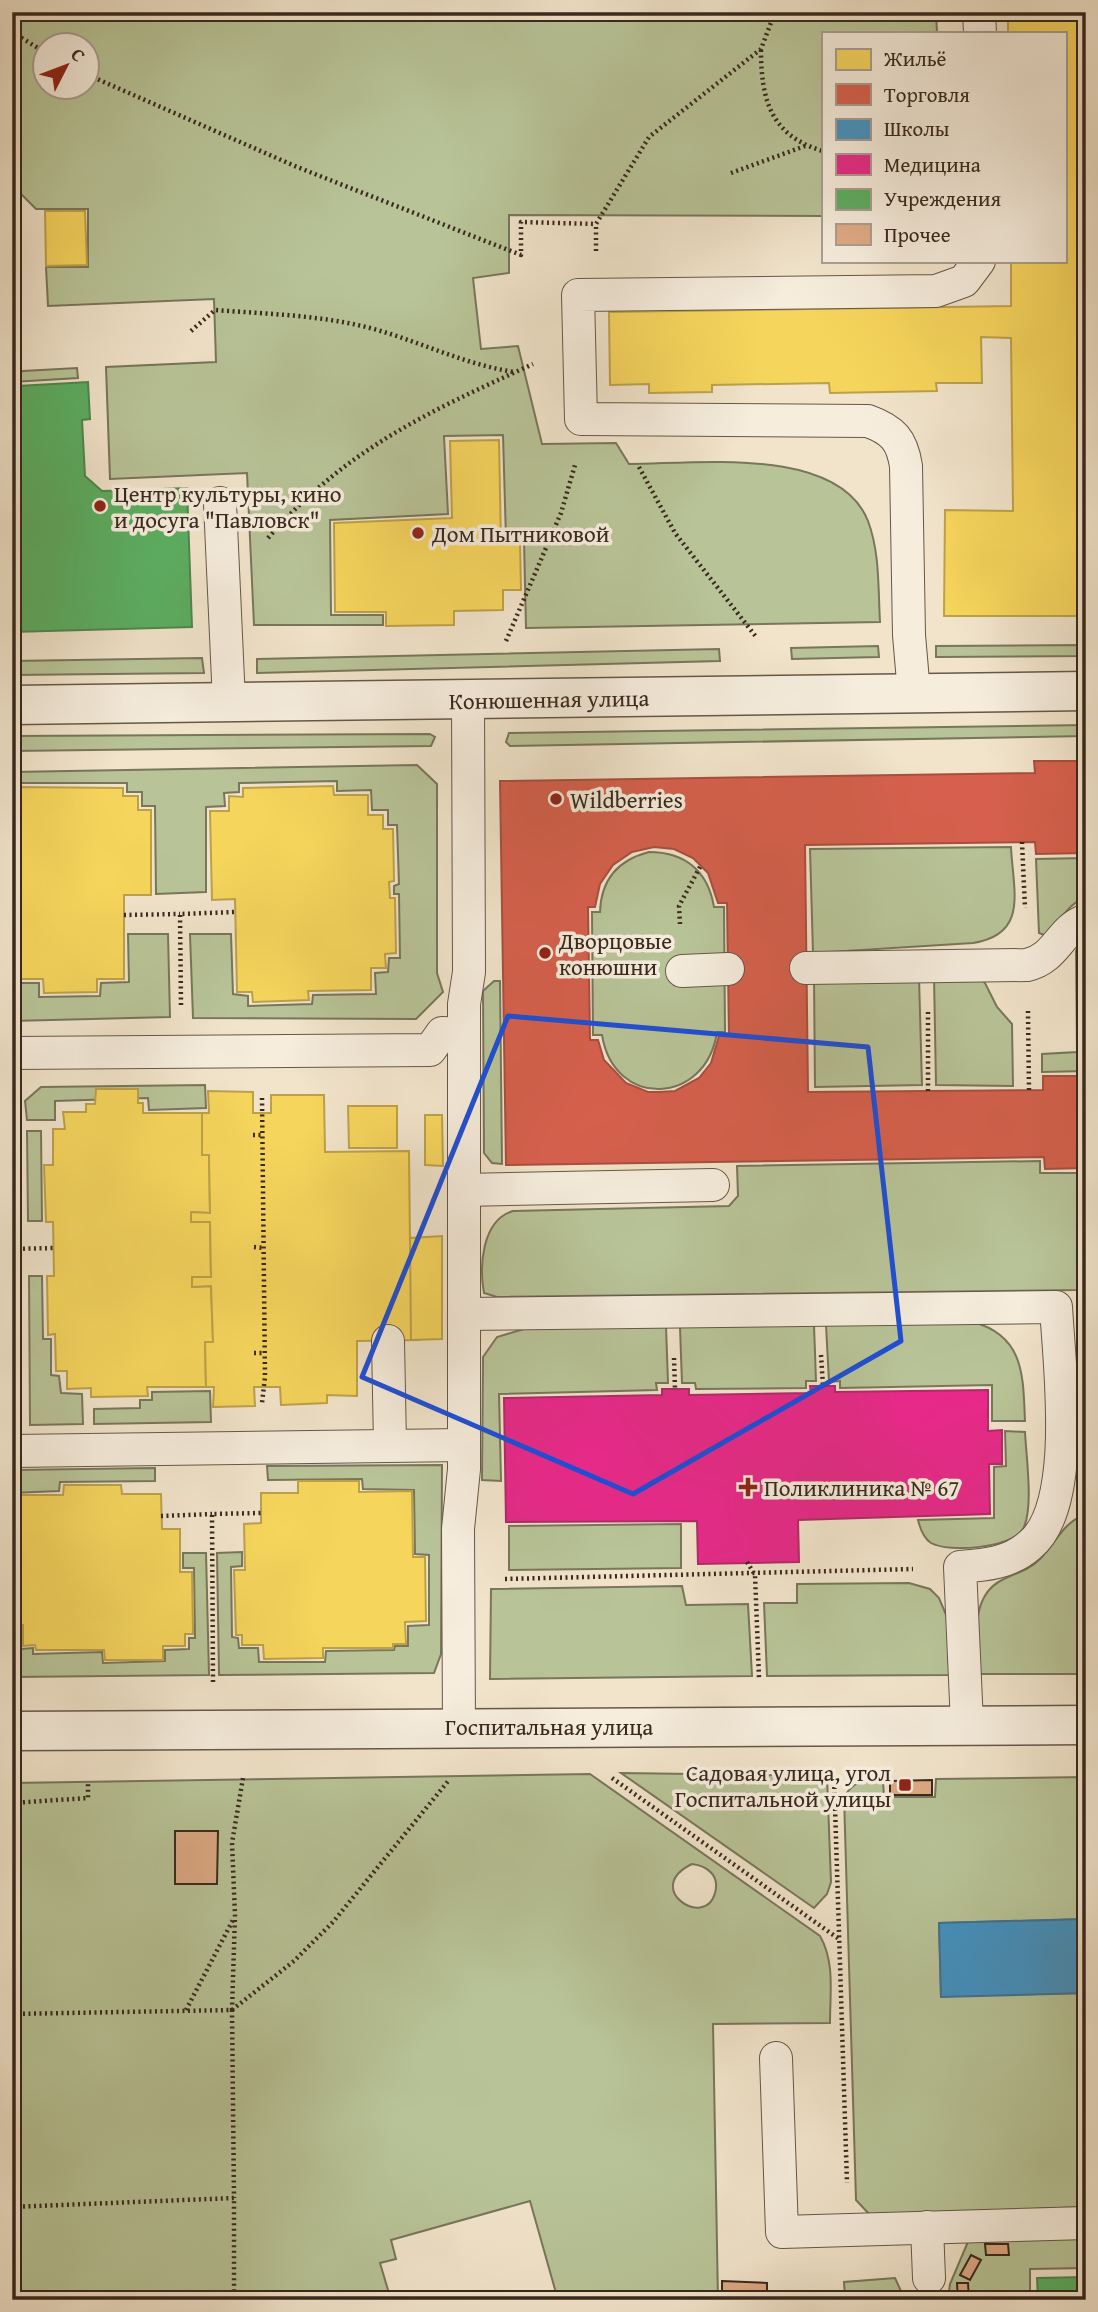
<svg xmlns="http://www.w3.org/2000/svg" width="1098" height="2312" viewBox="0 0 1098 2312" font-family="'Gentium Book Plus',serif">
<rect width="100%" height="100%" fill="#f1e4cb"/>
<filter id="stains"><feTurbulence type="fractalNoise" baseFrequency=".00286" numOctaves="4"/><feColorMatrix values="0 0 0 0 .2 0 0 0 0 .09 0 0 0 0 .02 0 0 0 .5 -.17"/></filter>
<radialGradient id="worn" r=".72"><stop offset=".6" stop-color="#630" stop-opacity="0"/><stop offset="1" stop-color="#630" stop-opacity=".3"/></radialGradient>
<g fill="#b8c498" stroke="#78765b" stroke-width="2" fill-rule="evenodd">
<path d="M12,12h924l1,21h-114v183l-314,-1v58l-36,5 8,71 37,-3 24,98 74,-1 13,21c65,0 209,-19 239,57 12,32 10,67 12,101l-354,6 -2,-88 -18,-1 -3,-104 -59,1 4,78 -118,6 1,95h52v10h-129l-7,-152 -137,6 -4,-112 110,-5 -2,-63 -166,7 -2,-39h42v-58h-52l-16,-16 -4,-13zM46,46h42v42h-42z"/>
<path d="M77,368l1,10 -66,4v-6l11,-5z"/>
<path d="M1086,645v11l-150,1v-11z"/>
<path d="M878,646l1,11 -87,2 -1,-11z"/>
<path d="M719,649l1,12 -463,12v-14z"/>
<path d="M202,658l2,15 -192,2v-14z"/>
<path d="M1086,725v11l-576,10 -4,-4 3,-9z"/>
<path d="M430,734l5,3 -4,9 -419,5v-15z"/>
<path d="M417,765l20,19v189l6,19 -27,27 -223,-1 -3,-84h41l2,60 15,2v10l64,-2 1,-9 63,-1 -1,-21 13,-1 1,-14h11l-1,-64h-5v-8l5,-2 -2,-59h-9v-15h-16l-1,-20 -34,1v-10l-98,2v9l-15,1 1,13 -19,1v85l-50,2 -1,-88h-13v-14h-15v-9h-115v-11z"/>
<path d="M1011,847c2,44 18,87 -38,96l-160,10 -3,-104z"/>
<path d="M649,852c36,0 59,19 65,55h10l1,125h-8c-11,74 -103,77 -115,3h-9l-1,-123h8c1,-32 18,-52 49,-60z"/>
<path d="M1086,858v39c-21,8 -25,27 -42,38l-5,-2 -3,-74z"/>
<path d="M128,934h40l2,83 -158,4v-58l1,20h26v14l61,-1 1,-13 28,-1z"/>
<path d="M1086,940v131l-44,1v-18l35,-2 -1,-101 3,-7z"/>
<path d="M934,976l45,1 6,6 12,24 15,17 1,62 -77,-1z"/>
<path d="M814,977h105l3,108 -107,2z"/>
<path d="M494,981h6l2,183 -10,-1 -8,-10 -1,-162z"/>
<path d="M205,1085l1,23 -57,2 -1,-12 -93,3v19h-28l-2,-19 16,-14z"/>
<path d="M27,1131h14l1,90h-14z"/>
<path d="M1040,1161v12h46v69l-7,25 -1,23 -581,7 -13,-4c-5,-27 -2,-73 29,-82l216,-5 9,-10 -1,-30z"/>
<path d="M29,1276h13l1,63h8v36l8,1 2,17 21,1 1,30 -53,1z"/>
<path d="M973,1322c52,14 50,55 52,99h-33v-36l-152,3v-7l-11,1 -3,-57z"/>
<path d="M814,1325l2,56h-10v7l-110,1 -1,-6h-13l-2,-56z"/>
<path d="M666,1326l2,57h-12l1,7 -158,4 2,87 -19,-1 1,-123 14,-20 27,-8z"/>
<path d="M210,1391l1,31 -117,2v-15l46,-1v-8h12v-8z"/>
<path d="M1005,1431l20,1c1,23 9,77 -2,97 -11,19 -74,24 -92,14 -8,-5 -11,-15 -13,-23l76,-2v-51l12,-1z"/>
<path d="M442,1465l-1,189 -7,19 -215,2 -2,-122 25,-1v14l-11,1 1,70 6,1 1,10h19l1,14h66l1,-11 68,-1 1,-4h13v-20l21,-1v-70l-14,-1 -1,-64 -51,-1 -1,-10 -94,1 -1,-14z"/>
<path d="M155,1468v13l-95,1 -1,9 -47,2v-23z"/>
<path d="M1086,1514v160h-108c0,-31 -10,-77 24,-94 14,-7 27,-10 38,-21 17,-17 22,-36 46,-45z"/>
<path d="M681,1524v44l-172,2v-44z"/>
<path d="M183,1553h23l3,122 -197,2v-49h8l1,21 12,-1v6l69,-2 1,11 62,-2v-11l24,-1v-11h6l-1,-70h-11z"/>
<path d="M797,1584l112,-1 21,6 9,9 8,19 3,58 -183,1 -3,-73h33z"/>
<path d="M682,1586l4,19 62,-1 4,72 -262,3 1,-90z"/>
<path d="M621,1773l206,3 4,106 -4,12 -13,14z"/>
<path d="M590,1774l230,162c15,26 10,57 10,87l-117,1 5,276h-160l-28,-99 -139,39 5,19 -16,4 11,37h-379v-517zM692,1864c15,2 28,11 23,29 -10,37 -73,-5 -23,-29z"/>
<path d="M1086,1777v142l-147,4 2,73 145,-3v214l-216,8 -14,-15 -12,-403c10,-17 20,-17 39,-17l1,17h51l1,-18z"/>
<path d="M1086,2235v33l-56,1v31h-82l2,-16 20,-47z"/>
<path d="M895,2278l10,22h-60l-1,-18z"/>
</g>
<g fill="#f6d55c" stroke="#bda149" stroke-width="2">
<path d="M1008,12h78v604h-142l1,-106 68,1 -2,-173 -30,-1 1,46h-46l1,8 -107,2 -1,-10 -117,2v7l-63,1v-9l-39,1 -1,-73 402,-6v-45h54v-228h-57z"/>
<path d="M45,211h40l2,54 -41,1z"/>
<path d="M499,440l2,104 19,-1 1,47h-18v20l-49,1v14l-68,1v-14h-51l-1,-89 118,-5 -2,-77z"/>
<path d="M333,786l1,9h34v20h15v14h10l1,52 -5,1 1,16h5l1,55 -11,1 1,14h-15v22l-63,1 1,9 -56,2 -1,-10h-15l-2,-93 -23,1 -2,-89h19v-15l14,1v-9z"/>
<path d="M16,787l107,1v8h15v14h13v85h-27v84h-27v13l-53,1 -1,-14h-25l-1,-84h-5v-99h4z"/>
<path d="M96,1089h42v14h5v10h59v42h7l1,58 -19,-1v10h19l1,55h-19v10l19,-1 2,56h-8l1,45h-59l1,9 -57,1v-9l-24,1v-18h-11l-1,-37 -7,1 -1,-59h7l-1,-54h-7l-2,-57h9v-36h12l-2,-17h23v-8h9z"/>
<path d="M208,1091l45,1v21h18v-18h53l1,57 84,-1 1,92h8l1,97 -62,1v55l-30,-1v8l-46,2 -1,-18h-26l1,19 -42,1 1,-20h-8l-1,-45h8l-2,-56 -19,1v-10h19l-1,-55h-19v-10l19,1 -1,-58h-7v-42h7z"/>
<path d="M348,1106h49v42h-48z"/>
<path d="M425,1115h17l1,51 -18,-1z"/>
<path d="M442,1236v103l-31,1 -1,-102z"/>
<path d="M298,1481h61v11l53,-1 1,66h12l1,64 -21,1 1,22h-13v4h-70v10l-59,1 -1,-14h-21v-10h-6l-2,-65h11l-1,-46 17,-1v-30h37z"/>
<path d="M64,1485h57l1,9h39l1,35h18v43h12l1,62h-8v12h-22v14h-58l-1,-10h-68l-1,-5 -12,1v-21h-11v-130h51z"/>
</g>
<path fill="#d6604d" stroke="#a74f3f" stroke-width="2" fill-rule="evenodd" d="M1034,761h52v92l-50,1 -1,-12 -230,3 3,247 235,-2v-14h43v92l-41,1 -1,-12 -538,8 -6,-384 535,-8zM654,847l20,2 19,9 15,15 10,30h9l2,133h-10l-8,27 -12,15 -24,13 -16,1h-11l-22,-9 -22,-23 -6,-20h-8l-2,-133h7l5,-23 13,-19 19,-13z"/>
<path fill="#4393c3" stroke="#407392" stroke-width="2" d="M1086,1919v74l-145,4 -2,-74z"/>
<path fill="#e7298a" stroke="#b2296a" stroke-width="2" d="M810,1386h25v6l153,-2v41l14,-1v34h-13l1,50 -192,6 1,42 -101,2 -1,-43 -191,1 -2,-124 158,-3v-6h27v6l122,-2z"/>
<g fill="#5aae61" stroke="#50864d" stroke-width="2">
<path d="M88,382l2,37 -8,1 3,56 17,15 85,-3 5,139 -180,5v-174l9,-4 -3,-68z"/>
<path d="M1086,2277v23h-48l-1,-22z"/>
</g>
<g fill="#deaa85" stroke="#38281e" stroke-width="2">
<path d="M932,1780v15h-42v-14z"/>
<path d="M175,1831h43l-1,53h-42z"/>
<path d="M12,1936l7,1v52h-7z"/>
<path d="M985,2244h23l1,11h-23z"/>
<path d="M971,2255l10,5 -11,20 -10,-5z"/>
<path d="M722,2281l45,2v17h-45z"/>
<path d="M957,2283h11l1,17h-11z"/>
</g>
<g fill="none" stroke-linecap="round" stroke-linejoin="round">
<defs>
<g id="service">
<path d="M979,12l1,21"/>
<path d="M220,503l9,199"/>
<path d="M914,693l-5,-58 -3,-169c-4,-26 -13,-36 -38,-45l-287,-2 -3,-124 358,-4 28,-10 15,-20"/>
<path d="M806,968l221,-3c29,-6 33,-36 59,-45"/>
<path d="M682,971l46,-2"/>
<path d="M12,1053l418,-3 12,-17 21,1"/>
<path d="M464,1190l249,-5"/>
<path d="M464,1314l592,-7c3,57 22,199 -26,238 -20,18 -44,20 -70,22l7,157"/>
<path d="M388,1341l2,104"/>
<path d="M12,1451l452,-6"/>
<path d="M459,1727l-1,-198 6,-60v-465l5,-32 -1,-272"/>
<path d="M776,2058l6,174 304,-9"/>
<path d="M927,2227l2,51"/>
</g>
<g id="tertiary">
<path d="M12,705l1074,-14"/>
<path d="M12,1731l1074,-6"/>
</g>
</defs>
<use href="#service" stroke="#665749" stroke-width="34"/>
<use href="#tertiary" stroke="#665749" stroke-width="41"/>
<g stroke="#38281e" stroke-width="4.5" stroke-dasharray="2 3.5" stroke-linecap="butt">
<path d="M12,32l34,21"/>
<path d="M761,50c0,50 10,86 62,101"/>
<path d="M88,75l209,92 224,88v-33l75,2"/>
<path d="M731,173l74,-27"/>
<path d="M596,251v-27l53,-87 112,-88 14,-37"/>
<path d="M191,331l24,-21c52,4 105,5 155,18 49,13 93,36 144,44"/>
<path d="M639,467l36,66 82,105"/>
<path d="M268,538c78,-89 160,-126 265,-174"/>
<path d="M506,641l55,-128 14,-48"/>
<path d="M1022,842l3,66"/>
<path d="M124,915l56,-1"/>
<path d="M12,916h5"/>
<path d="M680,924l-1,-18 22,-41"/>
<path d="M181,1005l-1,-91 55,-2"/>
<path d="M1028,1011l1,79"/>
<path d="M928,1091v-79"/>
<path d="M262,1098l3,279 -3,26"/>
<path d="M253,1135h9"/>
<path d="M254,1247l10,1"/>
<path d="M12,1249l42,-1"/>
<path d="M12,1284l1,122"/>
<path d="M254,1353h11"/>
<path d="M821,1355l2,31"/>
<path d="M674,1358l1,31"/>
<path d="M161,1516l51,-2"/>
<path d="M747,1562l8,13 4,103"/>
<path d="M505,1579l408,-10"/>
<path d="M213,1682l-1,-168 49,-1"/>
<path d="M834,1776l13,407"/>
<path d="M612,1778l227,161"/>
<path d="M12,1803l76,-5v-17"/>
<path d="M186,2010l48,-92"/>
<path d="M232,2010l62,-49 39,-39 116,-142"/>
<path d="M232,2010l3,-95 -3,-72 11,-65"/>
<path d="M12,2014l220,-4 2,188"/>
<path d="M12,2207l222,-9v102"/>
</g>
<use href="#service" stroke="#f6eddd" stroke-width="32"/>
<use href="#tertiary" stroke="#f6eddd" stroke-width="38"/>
</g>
<path fill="none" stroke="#1d4ed8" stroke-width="5" stroke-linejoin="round" d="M508,1016l360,31 33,294 -268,153 -271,-117z"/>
<g fill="#8f2418" stroke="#f6eddd" stroke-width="2.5">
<circle cx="100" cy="506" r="7"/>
<circle cx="418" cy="533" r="7"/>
<circle cx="556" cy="799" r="7"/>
<circle cx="545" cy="953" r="7"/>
<path d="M744.5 1476.5h7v7h7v7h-7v7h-7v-7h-7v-7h7z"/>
<rect x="898" y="1778" width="14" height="14" rx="3.5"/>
</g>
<g text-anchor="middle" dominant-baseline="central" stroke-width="7" stroke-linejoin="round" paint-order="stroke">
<g font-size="23" fill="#38281e" stroke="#f6eddd" text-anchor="start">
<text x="114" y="493">Центр культуры, кино<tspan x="114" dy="26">и досуга "Павловск"</tspan></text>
<text x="432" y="533">Дом Пытниковой</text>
<text x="570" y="799">Wildberries</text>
<text x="559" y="940">Дворцовые<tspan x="559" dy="26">конюшни</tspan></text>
<text x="764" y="1487">Поликлиника № 67</text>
<text x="891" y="1772" text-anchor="end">Садовая улица, угол<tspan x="891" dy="26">Госпитальной улицы</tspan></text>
</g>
<g font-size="23" fill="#38281e" stroke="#f6eddd">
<text transform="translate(549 699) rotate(-1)">Конюшенная улица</text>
<text x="549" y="1726">Госпитальная улица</text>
</g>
</g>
<rect width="1098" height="2312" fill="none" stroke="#f1e4cb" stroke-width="42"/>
<rect x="14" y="14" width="1070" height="2284" fill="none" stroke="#38281e" stroke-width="3.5"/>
<rect x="21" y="21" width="1056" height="2270" fill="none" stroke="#38281e" stroke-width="2"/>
<rect x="822" y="32" width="245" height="231" fill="#f6eddd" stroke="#aa9e91" stroke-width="2"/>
<rect x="836" y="49" width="35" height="21" fill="#f6d55c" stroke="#aa9e91" stroke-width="2"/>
<text x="884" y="66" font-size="21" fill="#38281e">Жильё</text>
<rect x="836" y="84" width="35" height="21" fill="#d6604d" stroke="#aa9e91" stroke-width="2"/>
<text x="884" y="102" font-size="21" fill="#38281e">Торговля</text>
<rect x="836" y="119" width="35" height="21" fill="#4393c3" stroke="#aa9e91" stroke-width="2"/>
<text x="884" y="136" font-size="21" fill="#38281e">Школы</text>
<rect x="836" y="154" width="35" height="21" fill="#e7298a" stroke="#aa9e91" stroke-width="2"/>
<text x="884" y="172" font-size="21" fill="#38281e">Медицина</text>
<rect x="836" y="189" width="35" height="21" fill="#5aae61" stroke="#aa9e91" stroke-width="2"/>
<text x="884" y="206" font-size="21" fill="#38281e">Учреждения</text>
<rect x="836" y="224" width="35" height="21" fill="#deaa85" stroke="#aa9e91" stroke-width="2"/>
<text x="884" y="242" font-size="21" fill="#38281e">Прочее</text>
<g transform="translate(66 66) rotate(48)"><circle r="33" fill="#f6eddd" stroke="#aa9e91" stroke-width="2"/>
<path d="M0-5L12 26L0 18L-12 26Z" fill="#8f2418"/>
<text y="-10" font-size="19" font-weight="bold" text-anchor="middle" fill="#38281e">С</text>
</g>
<rect width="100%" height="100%" filter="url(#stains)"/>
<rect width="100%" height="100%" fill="url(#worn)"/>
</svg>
